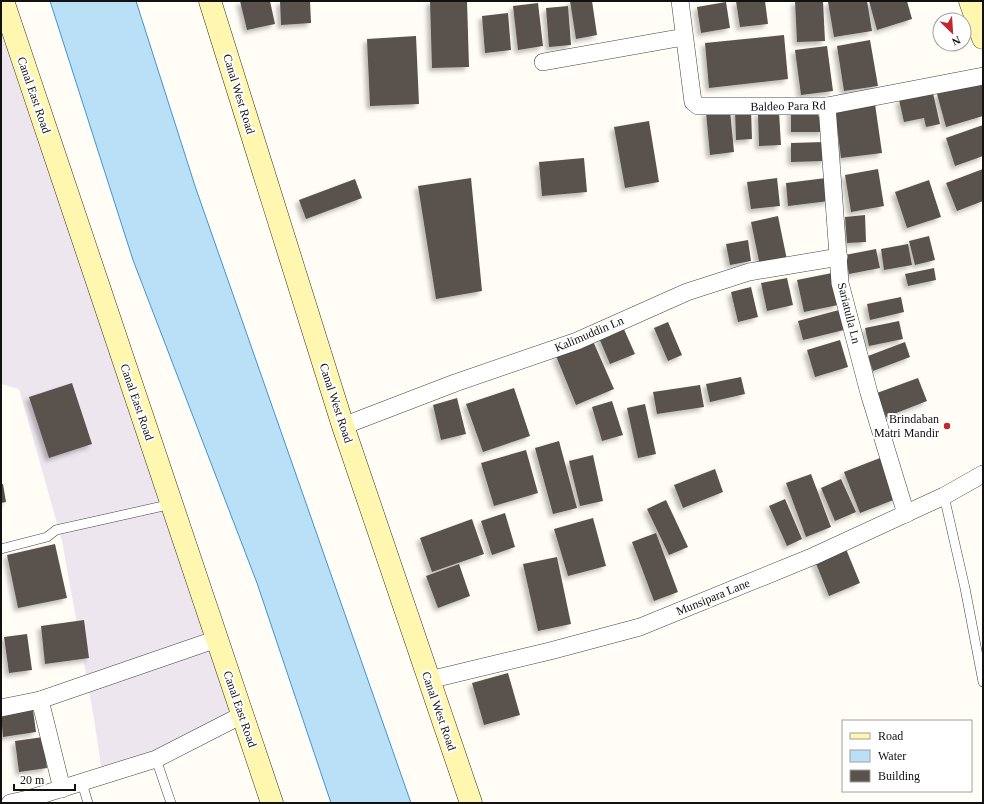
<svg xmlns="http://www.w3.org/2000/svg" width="984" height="804" viewBox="0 0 984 804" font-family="Georgia,serif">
<defs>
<filter id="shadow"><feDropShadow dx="-3.5" dy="3.5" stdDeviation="2" flood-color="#0004"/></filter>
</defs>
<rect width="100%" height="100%" fill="#fffdf5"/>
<path fill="#eee6ef" d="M1,18l235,695 -84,43 -50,16 -8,-53 -32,-178 -43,-152 -18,-5z"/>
<path fill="#b9e0f7" stroke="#3f96cf" d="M50,1h86l59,185 216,617h-80l-74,-220 -124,-323z"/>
<g fill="#5a524d" filter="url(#shadow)">
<path d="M240,1h30l5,23 -28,6z"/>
<path d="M280,1h30l1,22 -30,2z"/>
<path d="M430,1h37l2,66 -37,1z"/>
<path d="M570,1h22l5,34 -21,4z"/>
<path d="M736,1h29l3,23 -28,3z"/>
<path d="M795,1h28l2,40 -28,1z"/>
<path d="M836,1h31l5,30 -38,6 -6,-35z"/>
<path d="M869,1h38l5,18 -35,11z"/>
<path d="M726,2l4,26 -29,5 -4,-26z"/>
<path d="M538,3l5,43 -25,4 -5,-44z"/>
<path d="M568,6l3,39 -22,2 -3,-39z"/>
<path d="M508,13l3,37 -26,3 -3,-37z"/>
<path d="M784,35l4,44 -79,9 -4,-45z"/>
<path d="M416,36l3,68 -49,2 -3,-67z"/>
<path d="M870,40l8,46 -34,5 -7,-45z"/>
<path d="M827,46l6,45 -32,4 -6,-45z"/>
<path d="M983,81v35l-37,11 -9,-33z"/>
<path d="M933,93l7,31 -14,3 -2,-9 -20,4 -5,-22z"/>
<path d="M875,104l7,49 -41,5 -6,-48z"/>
<path d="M791,109l25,1 9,22h-34z"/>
<path d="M730,110l4,42 -24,3 -4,-43z"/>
<path d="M735,110h16l1,29 -16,1z"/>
<path d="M779,112l2,33 -22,1 -1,-33z"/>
<path d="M649,121l10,61 -34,6 -11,-61z"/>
<path d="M983,125v31l-28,10 -9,-28z"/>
<path d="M825,142v19l-34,1v-19z"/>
<path d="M584,158l3,34 -45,4 -3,-34z"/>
<path d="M878,169l6,37 -33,6 -6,-37z"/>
<path d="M983,169v32l-26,10 -11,-28z"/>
<path d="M471,178l11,113 -46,8 -18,-113z"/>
<path d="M777,178l3,28 -29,3 -4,-27z"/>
<path d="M826,178l3,23 -41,5 -2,-23z"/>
<path d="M355,179l7,19 -56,21 -7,-19z"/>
<path d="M929,180l12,37 -34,11 -12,-36z"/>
<path d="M865,215l1,27 -19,1 -2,-26z"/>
<path d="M778,216l9,44 -27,6 -9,-44z"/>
<path d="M929,236l6,24 -20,5 -6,-24z"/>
<path d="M748,240l3,21 -21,4 -4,-21z"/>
<path d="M908,244l4,21 -28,5 -3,-21z"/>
<path d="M876,249l4,19 -31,6 -4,-19z"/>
<path d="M934,268l2,12 -28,6 -3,-12z"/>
<path d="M832,273l6,32 -34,7 -7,-32z"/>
<path d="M787,278l6,27 -26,6 -6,-28z"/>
<path d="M751,287l7,30 -20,5 -7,-30z"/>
<path d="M901,297l3,15 -34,8 -3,-16z"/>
<path d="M839,310l5,20 -41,10 -5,-19z"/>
<path d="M899,321l4,18 -34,7 -4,-18z"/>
<path d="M668,322l14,33 -14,6 -14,-33z"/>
<path d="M623,327l12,27 -25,10 -11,-26z"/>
<path d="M840,340l8,27 -33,10 -8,-27z"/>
<path d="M593,341l21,48 -38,16 -20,-49z"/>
<path d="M905,342l5,15 -37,14 -5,-15z"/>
<path d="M741,377l4,17 -35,8 -4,-18z"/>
<path d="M918,378l9,23 -41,16 -9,-24z"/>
<path d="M72,383l20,61 -43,14 -20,-61z"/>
<path d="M700,385l4,22 -47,7 -4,-22z"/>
<path d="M514,388l16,48 -47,16 -17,-48z"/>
<path d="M457,398l9,36 -25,6 -8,-35z"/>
<path d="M612,401l11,34 -21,6 -10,-34z"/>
<path d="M645,404l11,50 -18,4 -11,-50z"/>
<path d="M559,441l18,67 -24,6 -18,-66z"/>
<path d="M526,450l12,43 -44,13 -13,-43z"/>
<path d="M593,455l10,46 -23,5 -11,-45z"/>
<path d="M880,458l16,41 -36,14 -16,-41z"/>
<path d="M715,469l8,23 -40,16 -9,-23z"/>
<path d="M811,474l20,53 -25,10 -20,-54z"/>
<path d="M841,479l15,33 -21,9 -14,-33z"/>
<path d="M1,484h2l3,18 -5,1z"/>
<path d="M785,499l17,40 -15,7 -18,-40z"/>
<path d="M666,500l22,47 -19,8 -22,-46z"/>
<path d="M505,513l10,34 -23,8 -11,-34z"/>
<path d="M593,518l13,48 -38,10 -14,-47z"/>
<path d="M472,519l12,35 -52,18 -12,-34z"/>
<path d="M656,533l22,59 -24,9 -22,-59z"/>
<path d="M55,544l12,54 -49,10 -11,-53z"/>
<path d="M846,549l14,34 -31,13 -14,-35z"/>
<path d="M557,557l14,67 -33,7 -15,-67z"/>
<path d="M459,564l11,32 -32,12 -12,-32z"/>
<path d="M84,620l5,38 -44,6 -4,-38z"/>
<path d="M27,634l5,36 -23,3 -5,-36z"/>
<path d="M508,673l12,42 -36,10 -12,-42z"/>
<path d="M33,710l3,22 -33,5 -2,-22z"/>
<path d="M43,737l4,31 -28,4 -4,-31z"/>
</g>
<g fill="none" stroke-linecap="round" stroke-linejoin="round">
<defs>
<g id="service">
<path d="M944,496l21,92 18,94"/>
<path d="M1,549l46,-12 9,-7 116,-26"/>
<path d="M156,759l15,44"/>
<path d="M82,783l6,20"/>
</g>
<g id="minor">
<path d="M680,1l13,101 5,4h129l156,-30"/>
<path d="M543,62l141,-25"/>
<path d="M827,106l13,177 29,110 37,121"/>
<path d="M343,426l112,-43 122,-42 110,-49 62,-20 90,-15"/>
<path d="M429,680l121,-29 90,-24 174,-71 130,-60 39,-22"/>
<path d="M40,700l177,-61"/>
<path d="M1,708l39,-8 22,89"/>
<path d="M10,803l18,-4"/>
<path d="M28,803v-4l128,-40 86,-44"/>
</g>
<g id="secondary">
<path d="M3,1l269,802"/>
<path d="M210,1l133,425 128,377"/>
<path d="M970,1l13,37"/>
</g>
</defs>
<use href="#service" stroke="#444" stroke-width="10"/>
<use href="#minor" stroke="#444" stroke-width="18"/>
<use href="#secondary" stroke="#333" stroke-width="23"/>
<use href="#service" stroke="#fff" stroke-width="9"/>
<use href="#minor" stroke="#fff" stroke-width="17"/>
<use href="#secondary" stroke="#fff6b0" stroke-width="22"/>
</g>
<circle fill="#c4262e" stroke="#fff" stroke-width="1.5" cx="947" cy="426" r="4"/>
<g text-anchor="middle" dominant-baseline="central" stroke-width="4" stroke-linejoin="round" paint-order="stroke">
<g font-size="12" fill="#111" stroke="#fff">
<text transform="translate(239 94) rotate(73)">Canal West Road</text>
<text transform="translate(34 95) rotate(71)">Canal East Road</text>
<text transform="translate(788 106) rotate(-1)">Baldeo Para Rd</text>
<text transform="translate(849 313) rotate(76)">Sariatulla Ln</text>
<text transform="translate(589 334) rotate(-23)">Kalimuddin Ln</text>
<text transform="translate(137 402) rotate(71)">Canal East Road</text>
<text transform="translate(336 403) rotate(72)">Canal West Road</text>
<text transform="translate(713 597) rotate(-22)">Munsipara Lane</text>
<text transform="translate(240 709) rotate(71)">Canal East Road</text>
<text transform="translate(439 711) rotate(71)">Canal West Road</text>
</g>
<g font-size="12" fill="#111" stroke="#fff" text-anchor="end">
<text x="939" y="419">Brindaban<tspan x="939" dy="14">Matri Mandir</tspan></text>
</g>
</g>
<rect width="984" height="804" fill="none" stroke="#111111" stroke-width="4"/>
<rect x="842" y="720" width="130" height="72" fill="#ffffff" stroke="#a0a0a0"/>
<rect x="850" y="733" width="20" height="6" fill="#fff6b0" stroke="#a0a0a0"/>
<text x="878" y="740" font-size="12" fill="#111111">Road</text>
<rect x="850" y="750" width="20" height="12" fill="#b9e0f7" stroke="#a0a0a0"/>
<text x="878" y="760" font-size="12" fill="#111111">Water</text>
<rect x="850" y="770" width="20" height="12" fill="#5a524d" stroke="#a0a0a0"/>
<text x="878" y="780" font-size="12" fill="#111111">Building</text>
<g transform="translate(952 32) rotate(155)"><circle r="19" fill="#ffffff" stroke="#a0a0a0"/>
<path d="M0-3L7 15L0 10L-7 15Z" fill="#c4262e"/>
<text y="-6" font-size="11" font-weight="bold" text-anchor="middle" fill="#111111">N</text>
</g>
<path d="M14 784v6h61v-6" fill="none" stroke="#111111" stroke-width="2"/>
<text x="20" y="784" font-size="12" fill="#111111" stroke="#ffffff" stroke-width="3" paint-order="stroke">20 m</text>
</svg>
